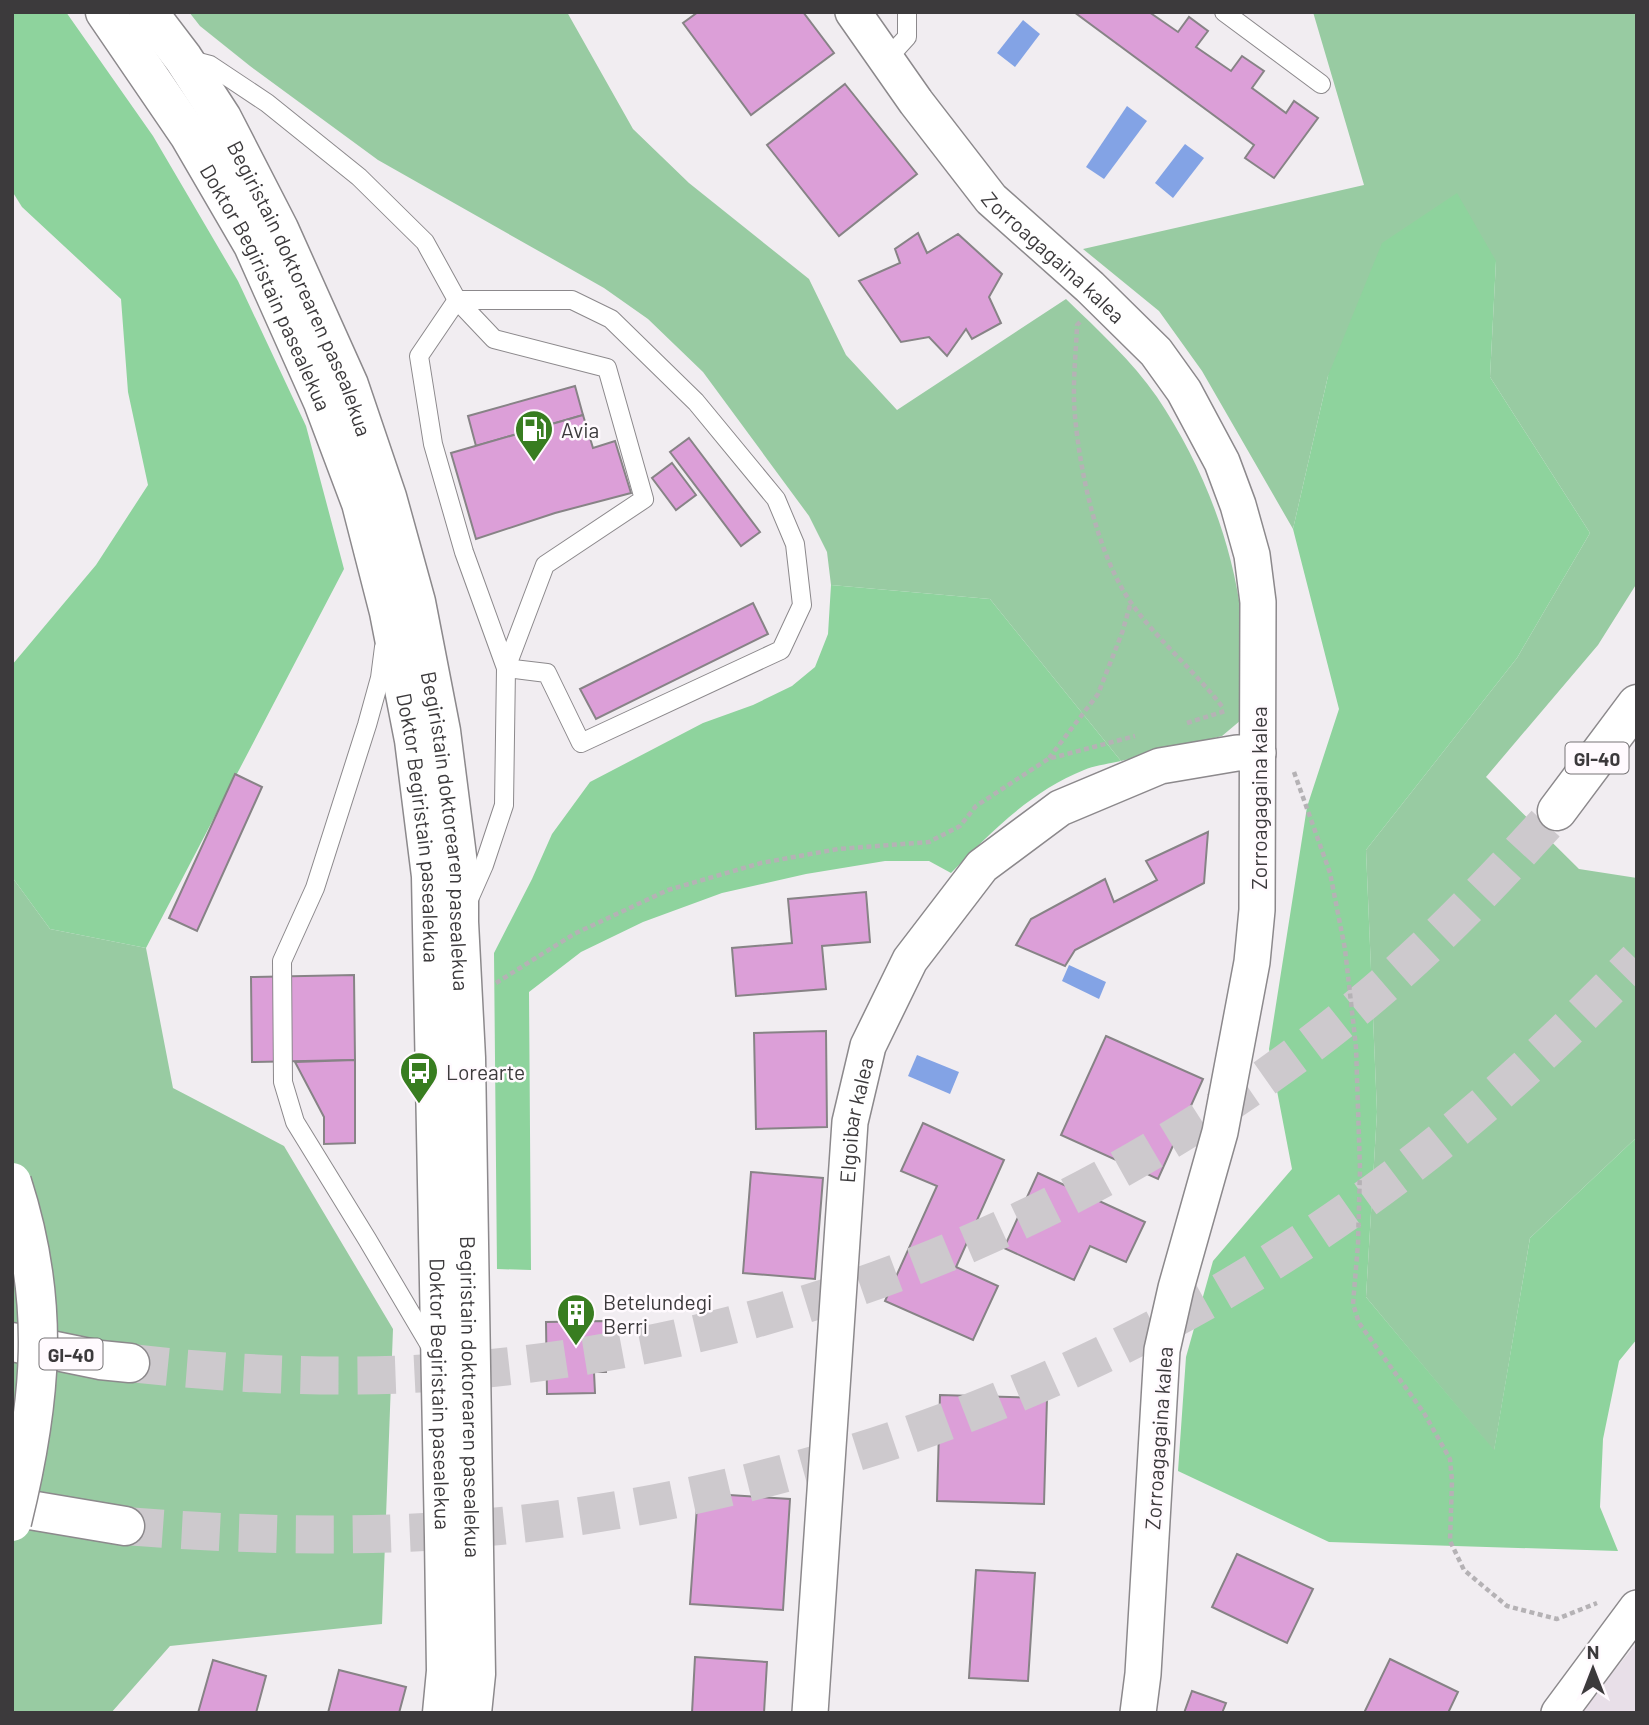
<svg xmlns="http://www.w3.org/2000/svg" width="1649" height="1725" viewBox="0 0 1649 1725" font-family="Barlow,sans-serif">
<rect width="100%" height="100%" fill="#f1edf1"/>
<path fill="#e8dfe8" d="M1637,1643v70h-58z"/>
<g fill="#98cba2">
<path d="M189,12h378l66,117 56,54 120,96 37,76 51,55 169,-111c32,31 66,62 91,98 43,64 74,140 84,217 4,34 0,72 0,106l-19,16 -101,25 -131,-162 -159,-14 -4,-33 -18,-36 -106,-144 -55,-53 -44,-31 -226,-128 -128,-94 -50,-40z"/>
<path d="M1313,12h324v571l-39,62 -112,132 93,92 58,9v259l-107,101 -36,213 -128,-154 11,-185 -11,-262 151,-192 73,-125 -100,-156 6,-116 -168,115 -35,153 -91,-158 -43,-60 -76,-62 281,-64z"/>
<path d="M12,877l38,52 96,19 27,140 111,58 109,183 -11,295 -212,22 -59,67h-99z"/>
</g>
<g fill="#8ed39d">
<path d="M12,12h54l87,124 85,145 68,145 38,143 -198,379 -96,-19 -38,-52v-212l84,-100 52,-80 -20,-93 -7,-93 -99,-92 -10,-16z"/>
<path d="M1457,193l39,68 -6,116 100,156 -73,125 -151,192 11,262 -11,185 128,153 36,-212 107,-101v202l-18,22 -16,78 -3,68 18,44 -289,-9 -151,-71 8,-114 27,-96 79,-92 -23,-120 38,-242 32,-98 -46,-180 35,-153 54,-133z"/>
<path d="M831,585l159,14 131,162c-12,3 -26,4 -37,9 -53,21 -94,63 -133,103l-22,-12h-44l-79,13 -84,19 -79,29 -62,30 -52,40 2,278 -34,-1 -3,-316 38,-74 20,-45 38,-52 113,-59 50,-18 39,-19 23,-19 13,-33z"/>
</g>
<g fill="#83a3e5">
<path d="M1023,20l17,14 -25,33 -18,-14z"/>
<path d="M1127,106l20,15 -43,58 -18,-12z"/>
<path d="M1185,144l19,14 -31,40 -18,-15z"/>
<path d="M1069,965l37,17 -7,17 -37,-18z"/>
<path d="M917,1055l42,17 -9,22 -42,-18z"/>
</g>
<g fill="#dc9fd8" stroke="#878386" stroke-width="2">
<path d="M698,12h105l31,41 -83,62 -68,-92z"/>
<path d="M1074,12h75l29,20 11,-15 19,14 -12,16 35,24 11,-15 22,15 -12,17 34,25 8,-12 24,17 -44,60 -29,-20 9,-13z"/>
<path d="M845,84l72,90 -78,62 -72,-91z"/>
<path d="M918,233l9,20 31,-19 44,40 -13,23 12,26 -29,16 -6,-10 -19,27 -18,-19 -28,5 -42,-61 41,-18 -5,-14z"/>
<path d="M575,386l8,29 -107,31 -8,-30z"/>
<path d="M583,415l10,33 22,-7 16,52 -76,20 -79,26 -25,-86z"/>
<path d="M689,438l71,94 -19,14 -71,-94z"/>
<path d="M672,463l24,32 -20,15 -24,-32z"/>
<path d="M753,603l15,31 -172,85 -16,-30z"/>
<path d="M235,774l27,13 -65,144 -28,-13z"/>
<path d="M1208,832l-4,51 -129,67 -10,16 -49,-21 15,-26 74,-40 9,23 43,-22 -11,-19z"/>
<path d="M866,892l4,50 -48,4 4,43 -90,7 -4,-48 60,-5 -4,-44z"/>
<path d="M354,975l1,85 -103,2 -1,-85z"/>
<path d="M826,1031l1,96 -71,2 -2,-96z"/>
<path d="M1106,1036l97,43 -45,100 -97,-44z"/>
<path d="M355,1060v83l-31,1v-27l-29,-55z"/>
<path d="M923,1123l81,37 -48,107 42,19 -25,54 -88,-39 52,-115 -36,-15z"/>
<path d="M751,1172l72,6 -8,101 -72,-6z"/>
<path d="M1038,1173l107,49 -19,40 -36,-16 -16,34 -70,-32z"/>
<path d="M605,1321l1,51h-12l1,21 -48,1 -1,-72z"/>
<path d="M940,1395l107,3 -3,106 -107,-3z"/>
<path d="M698,1493l92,6 -7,111 -93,-6z"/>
<path d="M1237,1554l76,35 -26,54 -75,-36z"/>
<path d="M976,1570l59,3 -7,108 -59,-3z"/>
<path d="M695,1657l72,5 -3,51h-72z"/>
<path d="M1390,1659l68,33 -10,21h-84z"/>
<path d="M213,1660l53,16 -10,37h-58z"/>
<path d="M339,1670l67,17 -7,26h-71z"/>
<path d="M1192,1691l34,12 -4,10h-38z"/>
</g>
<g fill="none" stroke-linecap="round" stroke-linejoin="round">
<g stroke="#cdc9cd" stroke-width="38" stroke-dasharray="38 19" stroke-linecap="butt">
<path d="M130,1363c109,12 219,17 328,8 331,-26 650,-157 906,-369 70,-58 132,-123 193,-191"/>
<path d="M125,1526c129,10 257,13 386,-1 338,-37 672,-173 935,-388 68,-55 130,-115 191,-177"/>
</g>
<defs>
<g id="service">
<path d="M1224,12l97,72"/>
<path d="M191,60l19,5 57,38 92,74 66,65 32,58 37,39 113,29 37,131 -99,66 -39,103 -2,137 -20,60 -15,34"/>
<path d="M886,60l21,-23v-25"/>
<path d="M457,300h115l39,19 85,83 80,97 19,45 7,61 -21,45 -200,93 -34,-70 -41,-5 -42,-116 -31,-108 -14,-88z"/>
<path d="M384,647l-4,31 -13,47 -52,163 -33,73 1,121 12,40 72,117 65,110"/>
</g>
<g id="minor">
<path id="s1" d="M853,12l63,90 75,97 99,88 66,65 28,39 38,71 16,43 14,50 6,47 -1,308 -5,52 -32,170 -44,156 -14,62 -19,324 -5,39"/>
<path id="s2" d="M810,1713l40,-591 18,-76 42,-86 72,-94 78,-58 100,-42 77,-13h21"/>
<path d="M1559,1713l78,-105"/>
</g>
<g id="secondary">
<path id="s3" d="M105,12l84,123 64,110 70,157 38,101 28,109 25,128 17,136 13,662 2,133 -4,42"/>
<path id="s4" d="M148,12l35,46 39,60 57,111 70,156 38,112 29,105 25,129 18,141v50l7,136 10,616 -4,39"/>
</g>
<g id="motorway">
<path d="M1557,811l80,-107"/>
<path d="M12,1342l88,18 30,3"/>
<path d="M12,1507l113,19"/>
</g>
</defs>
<use href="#service" stroke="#8c898c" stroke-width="20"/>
<use href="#minor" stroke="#8c898c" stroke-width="38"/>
<use href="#secondary" stroke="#8c898c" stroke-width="41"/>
<use href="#motorway" stroke="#8c898c" stroke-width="41"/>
<g stroke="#b5b2b5" stroke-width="4.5" stroke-dasharray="5 3.5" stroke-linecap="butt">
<path d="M1080,322l-3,3c-1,30 -5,61 -2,91 5,57 23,141 57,188 27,38 64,68 92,105"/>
<path d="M1187,723l38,-12"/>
<path d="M1049,758l49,-64 24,-61 9,-31"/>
<path d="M1294,772l36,101 15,76 11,98 4,122 -2,75 -5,60 6,19 65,90 26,46 2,22 -2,60 14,29 43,36 50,13 40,-16"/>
<path d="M496,983l78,-49 94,-44 93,-27 77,-14 91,-7 31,-16 16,-20 72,-47 87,-23"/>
</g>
<use href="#service" stroke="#fff" stroke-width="18"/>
<use href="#minor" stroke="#fff" stroke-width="35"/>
<use href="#secondary" stroke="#fff" stroke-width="38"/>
<use href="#motorway" stroke="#fff" stroke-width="38"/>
<defs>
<path id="motorway-bridge" d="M12,1182c39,120 30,219 0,340"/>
</defs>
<use href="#motorway-bridge" stroke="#8c898c" stroke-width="41" stroke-linecap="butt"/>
<use href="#motorway-bridge" stroke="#fff" stroke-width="38"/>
</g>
<defs>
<symbol id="fuel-pin" viewBox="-11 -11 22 30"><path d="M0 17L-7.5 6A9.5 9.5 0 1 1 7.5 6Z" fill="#387d20" stroke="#fffafe"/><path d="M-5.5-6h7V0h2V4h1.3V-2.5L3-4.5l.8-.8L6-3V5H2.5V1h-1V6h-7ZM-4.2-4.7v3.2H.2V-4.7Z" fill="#fff"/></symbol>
<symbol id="bus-pin" viewBox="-11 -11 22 30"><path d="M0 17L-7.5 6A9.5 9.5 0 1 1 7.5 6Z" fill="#387d20" stroke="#fffafe"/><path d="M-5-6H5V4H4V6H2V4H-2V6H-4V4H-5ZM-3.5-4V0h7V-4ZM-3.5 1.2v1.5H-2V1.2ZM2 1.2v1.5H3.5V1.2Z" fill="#fff"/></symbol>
<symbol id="building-pin" viewBox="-11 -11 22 30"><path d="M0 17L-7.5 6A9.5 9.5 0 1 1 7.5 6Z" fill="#387d20" stroke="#fffafe"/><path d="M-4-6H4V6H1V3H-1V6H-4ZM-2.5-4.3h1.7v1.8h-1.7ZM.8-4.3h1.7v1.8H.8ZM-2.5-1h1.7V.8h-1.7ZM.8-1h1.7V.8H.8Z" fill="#fff"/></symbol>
</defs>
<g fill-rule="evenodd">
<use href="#fuel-pin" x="512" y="407" width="44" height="60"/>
<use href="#bus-pin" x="397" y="1049" width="44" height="60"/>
<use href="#building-pin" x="554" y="1291" width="44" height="60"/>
</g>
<g text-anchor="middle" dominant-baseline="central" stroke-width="5" stroke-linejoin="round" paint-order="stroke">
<g fill="#fffafe" stroke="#767476" stroke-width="2">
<rect x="1565.5" y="742.5" width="63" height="31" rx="5"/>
<rect x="39.5" y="1338.5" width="63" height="31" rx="5"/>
</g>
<g font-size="19" font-weight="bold" fill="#3c3a3c">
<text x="1597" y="758">GI-40</text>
<text x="71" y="1354">GI-40</text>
</g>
<g font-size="21" fill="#3c3a3c" stroke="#fffafe">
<text stroke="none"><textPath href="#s1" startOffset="318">Zorroagagaina kalea</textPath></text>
<text stroke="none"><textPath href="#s3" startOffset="320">Doktor Begiristain pasealekua</textPath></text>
<text stroke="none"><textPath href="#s4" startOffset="317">Begiristain doktorearen pasealekua</textPath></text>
<text transform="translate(1258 798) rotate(-90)">Zorroagagaina kalea</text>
<text stroke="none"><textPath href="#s3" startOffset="887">Doktor Begiristain pasealekua</textPath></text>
<text stroke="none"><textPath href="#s4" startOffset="884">Begiristain doktorearen pasealekua</textPath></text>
<text stroke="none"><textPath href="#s2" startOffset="595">Elgoibar kalea</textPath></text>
<text stroke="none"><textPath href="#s3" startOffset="1454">Doktor Begiristain pasealekua</textPath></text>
<text stroke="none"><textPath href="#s4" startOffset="1451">Begiristain doktorearen pasealekua</textPath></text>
<text transform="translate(1158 1438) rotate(-86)">Zorroagagaina kalea</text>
</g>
<g font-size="21" fill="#3c3a3c" stroke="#fffafe" text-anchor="start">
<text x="561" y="429">Avia</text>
<text x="446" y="1071">Lorearte</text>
<text x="603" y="1301">Betelundegi<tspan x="603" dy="24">Berri</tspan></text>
</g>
</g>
<rect width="1649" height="1725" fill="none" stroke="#3c3a3c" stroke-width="28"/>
<g transform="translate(1593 1669)" stroke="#fffafe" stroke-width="5" paint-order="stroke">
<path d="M0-5L12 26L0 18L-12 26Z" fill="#3c3a3c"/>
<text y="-10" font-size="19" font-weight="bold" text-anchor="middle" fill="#3c3a3c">N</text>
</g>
</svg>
